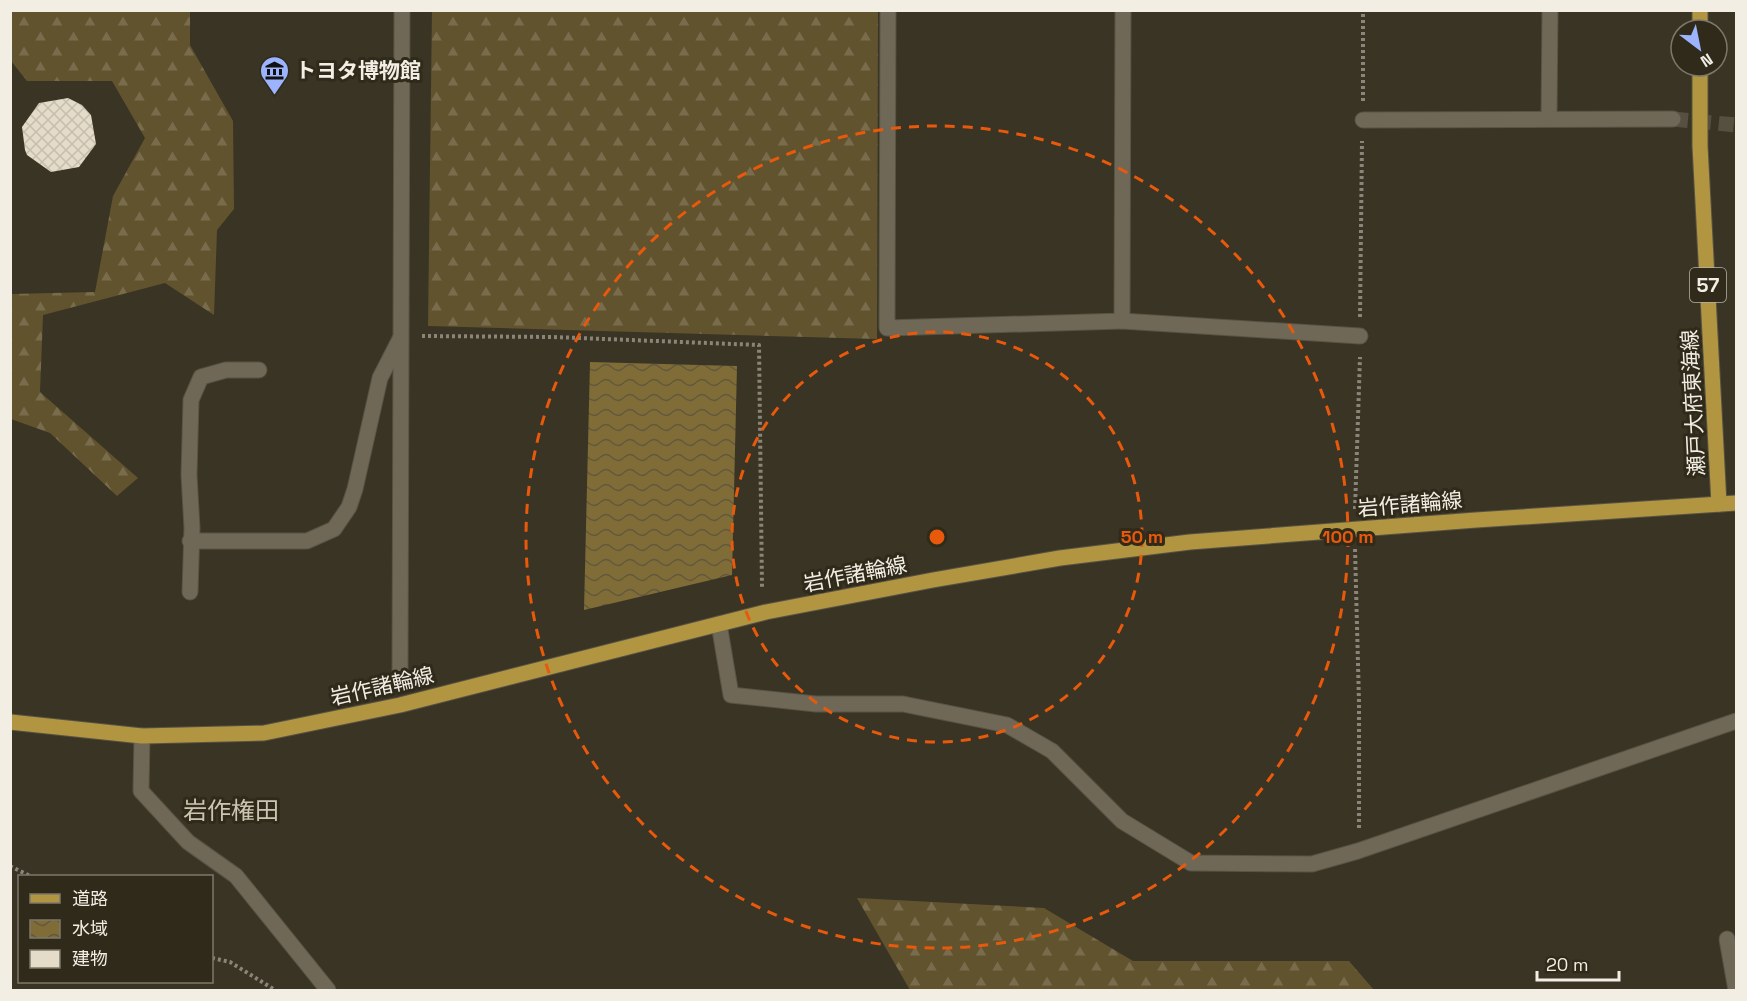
<svg xmlns="http://www.w3.org/2000/svg" width="1747" height="1001" viewBox="0 0 1747 1001" font-family="'Space Grotesk','Noto Sans JP',sans-serif">
<defs>
<pattern id="forest-firs" width="22" height="20" patternUnits="userSpaceOnUse" patternTransform="scale(1.5)"><rect width="22" height="20" fill="#61532e"/><path d="M5 1l3.5 6h-7zM16 11l3.5 6h-7z" fill="#786c4c"/></pattern>
<pattern id="water-waves" width="16" height="10" patternUnits="userSpaceOnUse" patternTransform="scale(1.5)"><rect width="16" height="10" fill="#806c36"/><path d="M0 5q4-4 8 0t8 0" fill="none" stroke="#62583e"/></pattern>
<pattern id="building-cross-hatch" width="8" height="8" patternUnits="userSpaceOnUse" patternTransform="scale(1.5)"><rect width="8" height="8" fill="#e4dcc9"/><path d="M0 0l8 8M0 8l8-8" fill="none" stroke="#c5beae"/></pattern>
</defs>
<rect width="100%" height="100%" fill="#3a3424"/>
<g fill="url(#forest-firs)">
<path d="M11,10l179,1v34l43,76 1,88 -17,21 -3,85 -49,-32 -122,32 -3,77 98,86 -21,18 -67,-63 -39,-14v-125l84,-2 18,-96 32,-58 -33,-57h-85l-16,-20z"/>
<path d="M432,11h446l-1,328 -449,-13z"/>
<path d="M857,898l187,10 89,53h216l25,29h-464z"/>
</g>
<path fill="url(#water-waves)" d="M590,362l147,4 -5,209 -148,35z"/>
<path fill="url(#building-cross-hatch)" d="M68,98l14,7 9,10 5,29 -17,23 -28,5 -24,-17 -2,-5 -3,-23 17,-24z"/>
<g fill="none" stroke-linecap="round" stroke-linejoin="round">
<path stroke="#565041" stroke-width="15" stroke-dasharray="15 8" stroke-linecap="butt" d="M1673,119l63,6"/>
<defs>
<g id="minor">
<path d="M888,10l-1,318 235,-7 1,-311"/>
<path d="M1549,118l1,-108"/>
<path d="M1363,120l310,-1"/>
<path d="M1122,321l238,15"/>
<path d="M190,541h117l27,-12 15,-22 6,-18 25,-111 20,-39"/>
<path d="M190,592l2,-64 -3,-53 2,-75 10,-23 25,-7h33"/>
<path d="M719,624l12,71 85,9h87l104,21 45,26 70,70 69,42 121,1 46,-13 378,-130"/>
<path d="M400,677l2,-667"/>
<path d="M142,736l-1,55 47,51 48,34 92,114"/>
<path d="M1727,939l9,51"/>
</g>
<g id="major">
<path d="M1700,30v-20"/>
<path d="M1700,66v80l19,358"/>
<path d="M10,722l132,14 122,-3 136,-28 366,-93 167,-32 127,-22 130,-16 286,-22 260,-17"/>
</g>
</defs>
<use href="#minor" stroke="#575345" stroke-width="17"/>
<use href="#major" stroke="#575345" stroke-width="17"/>
<g stroke="#8a8578" stroke-width="4" stroke-dasharray="3 3" stroke-linecap="butt">
<path d="M1363,101v-91"/>
<path d="M1360,317l2,-176"/>
<path d="M422,336l131,1 206,8 3,242"/>
<path d="M1355,509l5,-152"/>
<path d="M1355,549l4,153v128"/>
<path d="M10,866l20,10"/>
<path d="M212,958l18,4 45,28"/>
</g>
<use href="#minor" stroke="#6f6857" stroke-width="15"/>
<use href="#major" stroke="#b29540" stroke-width="15"/>
</g>
<g fill="none" stroke="#e8590c" stroke-width="3" stroke-dasharray="10 8">
<circle cx="937" cy="537" r="205"/>
<circle cx="937" cy="537" r="411"/>
</g>
<defs>
<symbol id="museum-pin" viewBox="-11 -11 22 30"><path d="M0 17L-7.5 6A9.5 9.5 0 1 1 7.5 6Z" fill="#9bb4fd" stroke="#302a1b"/><path d="M0-6L6-3V-2H-6V-3ZM-5-1h2V3h-2ZM-1-1h2V3h-2ZM3-1h2V3H3ZM-6 4H6V6H-6Z" fill="#111"/></symbol>
</defs>
<g fill-rule="evenodd">
<use href="#museum-pin" x="258" y="54" width="33" height="45"/>
</g>
<g text-anchor="middle" dominant-baseline="central" stroke-width="6" stroke-linejoin="round" paint-order="stroke">
<rect fill="#302a1b" stroke="#b8b3a8" stroke-width="1.5" x="1690" y="268" width="36" height="34" rx="4.5"/>
<g font-size="20" font-weight="bold" fill="#f2eee4">
<text x="1708" y="285">57</text>
</g>
<g font-size="21" font-weight="bold" fill="#f2eee4" stroke="#302a1b" text-anchor="start">
<text x="295" y="70">トヨタ博物館</text>
</g>
<g font-size="21" fill="#f2eee4" stroke="#302a1b">
<text transform="translate(1693 403) rotate(-93)">瀬戸大府東海線</text>
<text transform="translate(1410 504) rotate(-5)">岩作諸輪線</text>
<text transform="translate(855 574) rotate(-11)">岩作諸輪線</text>
<text transform="translate(382 686) rotate(-13)">岩作諸輪線</text>
</g>
<g font-size="24" fill="#cbc4b1" stroke="#302a1b">
<text x="231" y="810">岩作権田</text>
</g>
</g>
<circle cx="937" cy="537" r="9" fill="#e8590c" stroke="#302a1b" stroke-width="3"/>
<g font-size="18" text-anchor="middle" font-weight="bold" fill="#e8590c" stroke="#302a1b" stroke-width="6" stroke-linejoin="round" paint-order="stroke">
<text x="1142" y="543">50 m</text>
<text x="1348" y="543">100 m</text>
</g>
<rect width="1747" height="1001" fill="none" stroke="#f2eee4" stroke-width="24"/>
<rect x="18" y="875" width="195" height="108" fill="#302a1b" stroke="#7e786b" stroke-width="1.5"/>
<rect x="30" y="894" width="30" height="9" fill="#b29540" stroke="#7e786b" stroke-width="1.5"/>
<text x="72" y="905" font-size="18" fill="#f2eee4">道路</text>
<rect x="30" y="920" width="30" height="18" fill="url(#water-waves)" stroke="#7e786b" stroke-width="1.5"/>
<text x="72" y="935" font-size="18" fill="#f2eee4">水域</text>
<rect x="30" y="950" width="30" height="18" fill="#e4dcc9" stroke="#7e786b" stroke-width="1.5"/>
<text x="72" y="965" font-size="18" fill="#f2eee4">建物</text>
<g transform="translate(1699 48) rotate(148)"><circle r="28" fill="#302a1b" stroke="#7e786b" stroke-width="1.5"/>
<path d="M0-4.5L10 22L0 15L-10 22Z" fill="#9bb4fd"/>
<text y="-9" font-size="16" font-weight="bold" text-anchor="middle" fill="#f2eee4">N</text>
</g>
<path d="M1537 971v9h82v-9" fill="none" stroke="#f2eee4" stroke-width="3"/>
<text x="1546" y="971" font-size="18" fill="#f2eee4" stroke="#302a1b" stroke-width="4.5" paint-order="stroke">20 m</text>
</svg>
